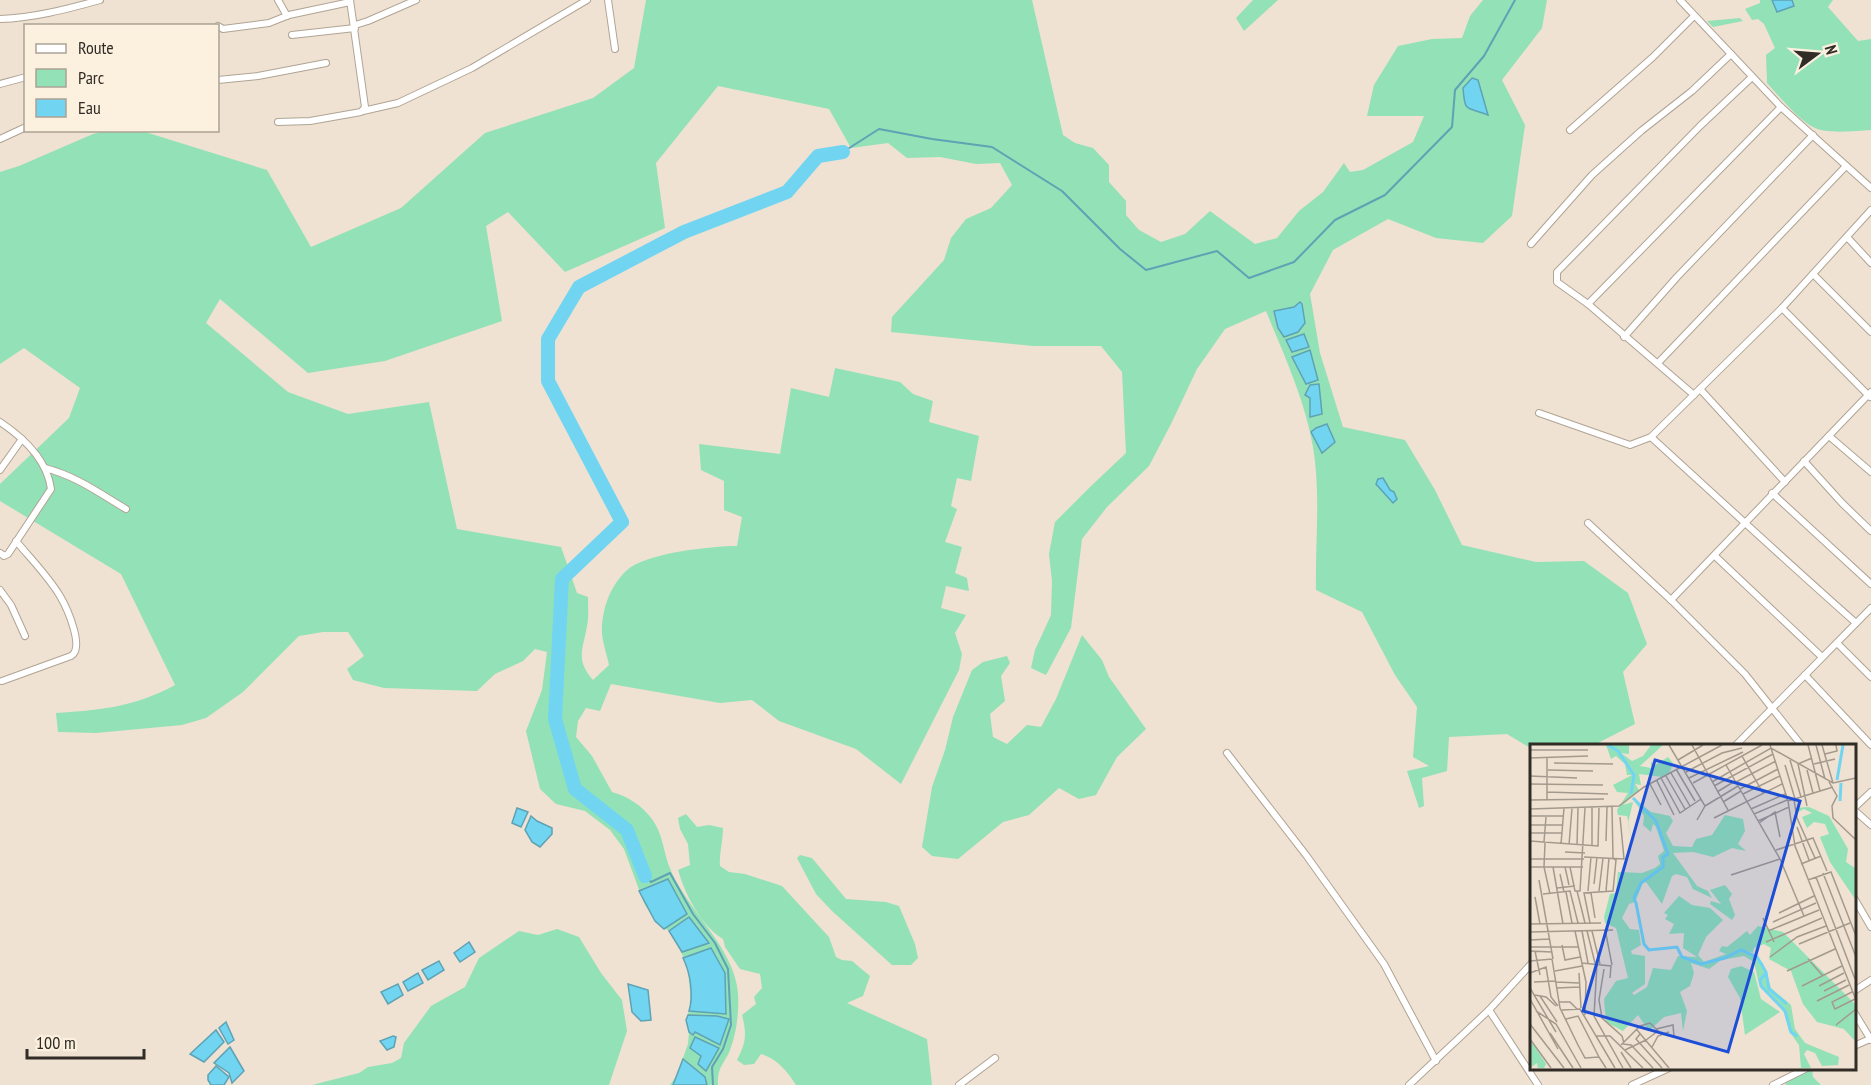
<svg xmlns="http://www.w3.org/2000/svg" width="1871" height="1085" viewBox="0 0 1871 1085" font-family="'PT Sans Narrow',sans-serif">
<rect width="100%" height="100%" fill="#efe2d2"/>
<g fill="#93e1b7">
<path d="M646,0h386l31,135 12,8 18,5 16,17v17l17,19v14l13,15 22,12 24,-8 25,-23 45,33 22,-6 22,-27 24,-19 21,-29 6,9 13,-2 50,-28 11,-26h-57l7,-31 24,-39 34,-7 30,-1 8,-22 13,-16h64l-5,28 -40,52 23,45 -13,91 -29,27 -47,-5 -48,-19 -55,31 -23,44 10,59 23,74 62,13 30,50 27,55 74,17 48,-1 44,32 19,51 -24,28 12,52 -43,22h-60v3l-25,-15 -58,3 -2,34 -25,7 2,28 -5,2 -12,-37 22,-5 -16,-9 4,-50 -22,-32 -33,-63 -46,-22c-1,-47 5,-96 -3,-143 -8,-47 -29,-92 -47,-136l-41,18 -28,40 -26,55 -22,42 -42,41 -25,32 -11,89 -25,47 -15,-7 4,-18 16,-35 1,-34 -3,-27 6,-32 34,-34 37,-35 -4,-81 -21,-26h-68l-142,-14 1,-15 52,-57 7,-22 15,-19 25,-11 21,-23 -12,-22 -24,1 -36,-7 -33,1 -19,-15 -37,5 -22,-39 -111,-23 -62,77 9,65 -100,44 -57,-60 -22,14 16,95 -117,40 -77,12 -88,-74 -14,24 82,69 60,22 81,-12 28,127 104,18 16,46 11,4c0,10 1,20 -1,29 -4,24 -12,33 6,54l16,-15c-2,-10 -6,-21 -7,-31 -1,-23 8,-48 24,-63 18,-18 86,-25 111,-25l5,-29 -18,-7v-29l-23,-11 -2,-26 81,10 11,-66 38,9 6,-29 65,14 13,12 20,7 -4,21 50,14 -8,45 -14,-3 -6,28 6,3 -12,33 17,5 -7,26 12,5 2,13 -23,-5 -5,22 25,7 -11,18 7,21 -3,16 -58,114 -45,-35 -77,-28 -27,-21 -32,3 -109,-19 -11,27 -14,-3 -8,13 -2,16 16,19 20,36c17,5 29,13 40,27 11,15 11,31 17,47 17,44 65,80 69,127 1,18 -1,38 -7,54 -5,16 -14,18 -13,38h-48l7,-10 11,-31 1,-12 -3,-12 5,-16 -3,-36 -11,-25 -8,-12 -14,-10 -11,-18 -20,-54 -14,-19 -25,-19 -29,-7 -16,-15 -14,-58 16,-41 5,-38 -12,-3 -12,12 -28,13 -18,17 -93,-3 -31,-8 -6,-11 17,-13 -16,-24h-25l-24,4 -56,56 -37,26 -24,7 -86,8 -38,-1 -2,-19c46,-3 78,-6 119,-28l-54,-111 -121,-73v-17l69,-66 11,-30 -56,-40 -24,16v-192l19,-6 74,-32 12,-3h37l125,39 44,77 90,-39 84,-75 108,-35 41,-30z"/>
<path d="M1253,0h25l-34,31 -8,-13z"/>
<path d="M1760,0h73l-5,7 30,34 13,-2v91c-15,1 -43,4 -56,-2 -17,-8 -35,-31 -48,-45l-1,-28 9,-7 -11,-24 -6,-5 -6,1 -7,-11 15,-6z"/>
<path d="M1740,18l3,3 -30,6 -6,-6z"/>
<path d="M1082,635l20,25 7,17 37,52 -29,28 -21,38 -17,4 -20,-11 -30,27 -26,7 -45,37 -26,-3 -10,-9 10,-60 13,-37 8,-33 19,-47 11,-8 24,-6 3,7 -9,13 4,25 -15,13 3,23 14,7 20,-19 14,2 15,-28z"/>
<path d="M686,814l11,13 12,-2 14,3c0,13 -4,25 -3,38l9,6 16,2 37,12 47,51 7,20 6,3 10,1 18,15 -7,20 -16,7 80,36 5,46h-136c-9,-14 -19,-26 -35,-31l-7,10 -10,1 -7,-5c9,-17 10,-26 5,-45l14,-11 -2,-7 8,-9 -2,-14 -20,-5 -15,-22 -2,-8c-22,-13 -38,-45 -45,-69l12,-5 -2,-21 -8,-15 -2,-11z"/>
<path d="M800,855l12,3 34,41 40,3 13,4 16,38 3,14 -7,7h-19l-60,-54 -16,-17 -19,-36z"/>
<path d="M557,929l22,8 22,36 21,27 5,31 -18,54h-297l47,-12 9,-6 24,-4 9,-5 3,-15 27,-37 34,-19 14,-29 40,-27 19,4z"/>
<path d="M1801,1069h11l1,8 8,8h-35l-3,-9z"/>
</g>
<g fill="#71d5f1" stroke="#5ea2b4" stroke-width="1.5">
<path d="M1772,0h20l2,6 -17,6z"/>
<path d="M1472,78l6,2 10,35c-22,-9 -23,-1 -25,-27z"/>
<path d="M1300,302l2,2 3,19 -7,9 -14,5 -6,-9 -4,-17 20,-4z"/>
<path d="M1304,334l5,13 -17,5 -6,-12z"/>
<path d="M1310,350l8,30 -12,4 -14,-27z"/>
<path d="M1319,384l3,30 -12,3v-19l-5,-3 5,-10z"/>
<path d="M1327,424l8,18 -13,11 -11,-21 5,-4z"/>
<path d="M1383,478l7,12 4,2 3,7 -4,4 -17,-19 2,-5z"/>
<path d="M517,808l11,4 -7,15 -9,-4z"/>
<path d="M531,816l6,5 15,7v6l-12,13 -8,-5 -7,-12z"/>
<path d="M668,879l19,35 -23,15 -9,-8 -16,-30z"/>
<path d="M689,917l20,26 -27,9 -13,-21z"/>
<path d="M469,942l6,10 -15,10 -6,-9z"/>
<path d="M711,948l14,25 1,41 -37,-3c5,-16 1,-39 -6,-53z"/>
<path d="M439,961l5,9 -16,10 -6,-10z"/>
<path d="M418,973l5,10 -15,8 -5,-9z"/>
<path d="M398,984l5,11 -15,9 -7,-12z"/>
<path d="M628,984l20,6 3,30 -10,1 -9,-9z"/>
<path d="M688,1015l29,1 12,3 -9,26 -25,-13 -2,3 -4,-3 -3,-12z"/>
<path d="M226,1022l8,18 -6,4 -9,-16z"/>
<path d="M216,1030l8,12 -20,20 -14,-8z"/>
<path d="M393,1036l3,1 -2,10 -7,3 -7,-9z"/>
<path d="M695,1037l24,11 -13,23 -8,-7 3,-8 -11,-8z"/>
<path d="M230,1047l14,24 -12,12 -3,-10 -15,-10z"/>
<path d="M683,1059l22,18 2,8h-34z"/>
<path d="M216,1066l13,11 -5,8h-13l-3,-5v-5z"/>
</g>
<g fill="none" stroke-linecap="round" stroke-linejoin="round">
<g stroke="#5ea2b4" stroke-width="2">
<path d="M843,152l36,-23 53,10 60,8 70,44 58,58 26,21 71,-19 32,27 45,-16 41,-42 50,-25 67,-68 3,-37 29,-34 31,-56"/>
<path d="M645,876l6,6 19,-9 23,41 22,29 13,26 3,56 -8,24 -11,18 1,18"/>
</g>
<path stroke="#71d5f1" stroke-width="14" d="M645,876l-18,-46 -52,-41 -20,-70 7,-140 60,-57 -74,-141v-42l31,-52 105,-55 103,-40 31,-36 25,-4"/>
<defs>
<g id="street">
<path d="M278,0l9,16"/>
<path d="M608,0l7,49"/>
<path d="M1680,0l101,107 90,81"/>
<path d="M0,19c34,-1 67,-10 100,-19"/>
<path d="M355,25l13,-4 48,-21"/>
<path d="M218,26l5,3 46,-6 20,-8 61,-13"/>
<path d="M292,35l63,-7"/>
<path d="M218,80l40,-4 68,-13"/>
<path d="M0,84l26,-7"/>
<path d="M363,111l35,-8 74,-35 115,-68"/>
<path d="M278,122l32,-1 51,-9 4,-5 -15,-107"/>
<path d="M1570,130l83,-73 41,-41"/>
<path d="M0,139l26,-12"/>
<path d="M1847,237l24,26"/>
<path d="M1531,244l61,-69 49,-44 51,-40 39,-37"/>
<path d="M1813,274l58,58"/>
<path d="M1588,304l193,-197"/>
<path d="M1782,308l88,89"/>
<path d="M1624,337l53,-60 136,-142"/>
<path d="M1658,363l188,-197"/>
<path d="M1700,389l85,93"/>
<path d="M1694,395l-106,-91 -31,-22v-10l143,-146 52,-49"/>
<path d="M1539,413l91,32 21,-8 131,-129 89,-98"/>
<path d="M0,422c24,16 47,37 51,67l-43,65 -4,2 -4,-3"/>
<path d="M1829,436l42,36"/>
<path d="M1651,437c68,62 136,125 205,186"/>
<path d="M1804,461l38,42 29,28"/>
<path d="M45,468c31,8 54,25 81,41"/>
<path d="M0,470l22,-31"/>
<path d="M1772,493l99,91"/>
<path d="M1588,523l83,77 74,74 57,72"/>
<path d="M1715,556l107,101"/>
<path d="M0,590l11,15 14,31"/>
<path d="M1671,600l200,-208"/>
<path d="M1837,643l34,34"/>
<path d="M1805,675l66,70"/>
<path d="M2,681l69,-25c14,-8 -4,-48 -11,-60 -12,-20 -29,-37 -44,-55"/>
<path d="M1735,746l136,-138"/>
<path d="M1227,753l79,102 78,109 52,97"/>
<path d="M1854,808l17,-16"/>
<path d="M1854,810l17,15"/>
<path d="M1854,898l17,29"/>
<path d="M1854,991l17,-11"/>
<path d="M1489,1010l49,75"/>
<path d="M1854,1012l17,28"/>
<path d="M1854,1046l16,-7"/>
<path d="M959,1085l36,-27"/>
<path d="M1409,1085l80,-75 43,-47"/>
<path d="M1632,1085l37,-17"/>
<path d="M1773,1085l34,-17"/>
</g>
</defs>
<use href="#street" stroke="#b0a494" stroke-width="8"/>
<use href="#street" stroke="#fff" stroke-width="6"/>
</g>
<g transform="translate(1530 744)">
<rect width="326" height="326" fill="#efe2d2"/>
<path d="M76,1h23v9l-8,-1 11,8 11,-5 8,-11h12l-23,21 11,2v-7l3,5 14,-9 5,6 -3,9 -8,5 -23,-3 2,11 -6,-1 4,6 -16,15 10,-3 -5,21 5,22 -6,-29 -9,-1 -1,-5 11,-17 -11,-1 -4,-7 19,-10h-5l-2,-11 -9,-8 -5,3zM102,53l19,15 19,4 3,5 -7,12 7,13 19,1 4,-8 16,-4 13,-20 18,4 2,12 -7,13 8,7 -14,-3 -19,9 -20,-5 -20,1 24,33 11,5 4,7 -19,-9 -6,-12 -11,-3 -4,2 -10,28 -16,-22 -3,1 -8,19 -6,2 -7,14 8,11 9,1 2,15 -10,6 1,3 13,2v28l-13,9 2,2 13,-8 6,-19 18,2 7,-14 19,1 -14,-9 1,-15 -15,1 5,-10 -9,-5 3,-4 -4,-2 15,-17 13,9 18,3 13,12 -17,17 -8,18 6,7 22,-8 -7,-3 3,-5 5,1 20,-16 3,4 8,-9 25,6 72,72v37l-11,-12 -27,-7 -14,-18 -12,-33 -22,-12 2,-11 -7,-4 -10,4 -1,5 -5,-2 15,12 8,25 20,17 4,24 10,14 34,14 -1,8 -16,1 -7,-13 -8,-3 -3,4 7,14h-10l-2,-23 -10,-14 -5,-19 -25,-28 -5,-22 -10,-6 -23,4 -12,9 -18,-6 3,10 -4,13 -10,6 7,19 -4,20 -2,-18 -17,4 -15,14 -11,-16 -15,16 -17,-9 -2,-23 12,-18 12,-3 -12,-50 -11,-5 -1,-6 6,-23 6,-1 2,-21 24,1 13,-5 5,-4 -2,-8 6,-5 -8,-24 -3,-3 -2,8 -8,-7 1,-9zM279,63l20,9 19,33 -2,13 9,6v31l-25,-37 -10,-25 9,-3 -4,-10 -11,-2 -7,6 -5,-11 10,-4 -8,-4 -8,4 -1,-5zM195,141l7,9 -3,5 6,16 -3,5 -22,-16 1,-3 10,3 -11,-14zM211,222l13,6 7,27 19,13 -35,23 -5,-37 -12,-21 3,-8zM0,295l16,25 -2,4h-6l-1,-5 -7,5z" fill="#93e1b7"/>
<path fill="none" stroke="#71d5f1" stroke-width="3" d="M78,1l10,6 16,24 -3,19M307,36l6,-35M103,54l23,23 12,33 -5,3v10l-22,16 -7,15 2,5M310,57l1,-18M106,159l8,41 5,6 28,-3 5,10 19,7 24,-6M195,214l16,-8 16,7 9,15 3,17 18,15M236,229l-6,7 1,6 24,25 6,21 6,4"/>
<path fill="none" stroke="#a3998d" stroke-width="1.5" d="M139,1l36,61 -8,14M162,1l36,65M240,1l18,56 7,45 61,154M278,1l12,46M286,1l9,34M292,1l11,38M0,6h58M295,10l12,-3 -1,-6M212,12l21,37M17,13v43M0,14l58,-2M148,16l25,-15M260,16l11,37M24,19l59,1M284,20l21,-5M196,21l54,94 24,57M255,21l10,34M146,25l19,32M18,26l45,1M277,26l6,23M156,28l36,-19 20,-5M141,29l19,33M0,32l47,2M136,32l19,33M131,34l19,35 21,-14M159,34l54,-26M127,37l17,34M182,38l59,-34 62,35 23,-5M206,38l40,-21M299,38l8,14 -5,10 1,12 23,22M163,39l69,-38M0,40l73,1M120,40l11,21M184,42l59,-32M210,45l38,-20M17,48l61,2M187,48l18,-11M213,50l37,-18M0,56l74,-1M264,56l3,18 18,40M258,57l45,-14M193,58l18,-11M175,62l33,-20M277,62l-9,-42 14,-6M82,63l1,51M0,65l89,-3 25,-19 78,-42M221,65l34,-15M224,70l33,-14M0,72h34M184,74l68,-34M228,77l31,-14M229,79l16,-11 5,25M0,81h33M267,83l12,33M0,89h32M0,97l68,5 1,-38M76,97l1,-34M14,98l2,-25M15,99l-1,24 6,27M31,100l3,-36M39,101l3,-37M47,101l1,-37M62,102v-39M246,106l37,-12 14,33M35,108l20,1M54,113l40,2 -4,-42M0,115h54M271,120l20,-8M0,123h53M23,123l10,57M35,123l4,18M40,123l5,24h5l5,-83M293,129l33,84M30,130l4,18M201,131l49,-16M286,133l39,102M9,136l14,79M278,136l23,-8 25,64M64,140l3,-27M27,144l18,-2M47,147l8,32M58,147l3,-34M69,147l4,-33M76,147l3,-33M36,148l6,31M58,149h3l4,25M13,150l27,-3 8,32M5,153l5,27M249,169l35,-17M233,174l11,24M243,178l43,-19M60,179l-6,-30 29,-2 3,-31 -4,-2M0,180l71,-1M75,185l7,36M45,187l11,51 -1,33M52,187l6,32M57,187l8,32M62,187l8,33M238,187l51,-21M0,188l83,-2M0,196l19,-1M236,198l56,-24M269,200l51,-21M32,201l3,15 15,-3M0,203h49M0,207l22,1M5,207l5,24M240,213l27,-20 29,-11M278,215l15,17M0,217l22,-2 8,49 18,37 7,13 14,-1 7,11M52,219l29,3 -1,12M67,220l-3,52 29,52M74,225l-5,31 3,18 20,18 2,7M25,227l27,-5M257,227l48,-22M0,229l16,-6 5,30 7,9M49,229l2,35M4,238l22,-1M26,238l23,1M272,242l40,-20M289,242l25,-13M0,244l26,44M26,244l24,-1M294,247l22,-11M322,248l-20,10 3,7 20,-10M5,251l11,2 10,9M10,252l17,26M0,255l28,50M287,257l32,-16M29,258h11l7,7M32,266l18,-1 35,59M6,267l20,13 25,44M36,275l12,-3 21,41M0,280l34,44M306,281l20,-16M126,285l17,-4 1,12M107,286l32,38M20,289l23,35M110,290l-4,5 26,29M66,292h14l33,32M0,295l21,29M93,300l8,1 22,23M91,301l19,-19 10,-3 8,8 -12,9M122,303l6,-11 11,-4M95,306l21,-10M91,308l10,16"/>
<path fill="#1d4ed8" fill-opacity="0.15" stroke="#1d4ed8" stroke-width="3" d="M125,16l145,41 -72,251 -145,-41z"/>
<rect width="326" height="326" fill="none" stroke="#312c26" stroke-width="3"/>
</g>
<rect x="24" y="24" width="195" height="108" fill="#fcf0df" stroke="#aba295" stroke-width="1.5"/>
<rect x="36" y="44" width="30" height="9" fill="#ffffff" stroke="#aba295" stroke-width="1.5"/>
<text x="78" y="54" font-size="18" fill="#312c26">Route</text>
<rect x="36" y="69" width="30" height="18" fill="#93e1b7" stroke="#aba295" stroke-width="1.5"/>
<text x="78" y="84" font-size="18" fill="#312c26">Parc</text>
<rect x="36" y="99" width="30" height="18" fill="#71d5f1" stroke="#aba295" stroke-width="1.5"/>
<text x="78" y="114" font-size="18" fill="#312c26">Eau</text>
<g transform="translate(1817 54) rotate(74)" stroke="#fcf0df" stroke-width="4.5" paint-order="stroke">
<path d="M0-4.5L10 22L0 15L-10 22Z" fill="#312c26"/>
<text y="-9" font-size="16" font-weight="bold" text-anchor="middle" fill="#312c26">N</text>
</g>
<path d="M27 1049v9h117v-9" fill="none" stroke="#312c26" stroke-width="3"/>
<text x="36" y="1049" font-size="18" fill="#312c26" stroke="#fcf0df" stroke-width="4.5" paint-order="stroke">100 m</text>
</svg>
